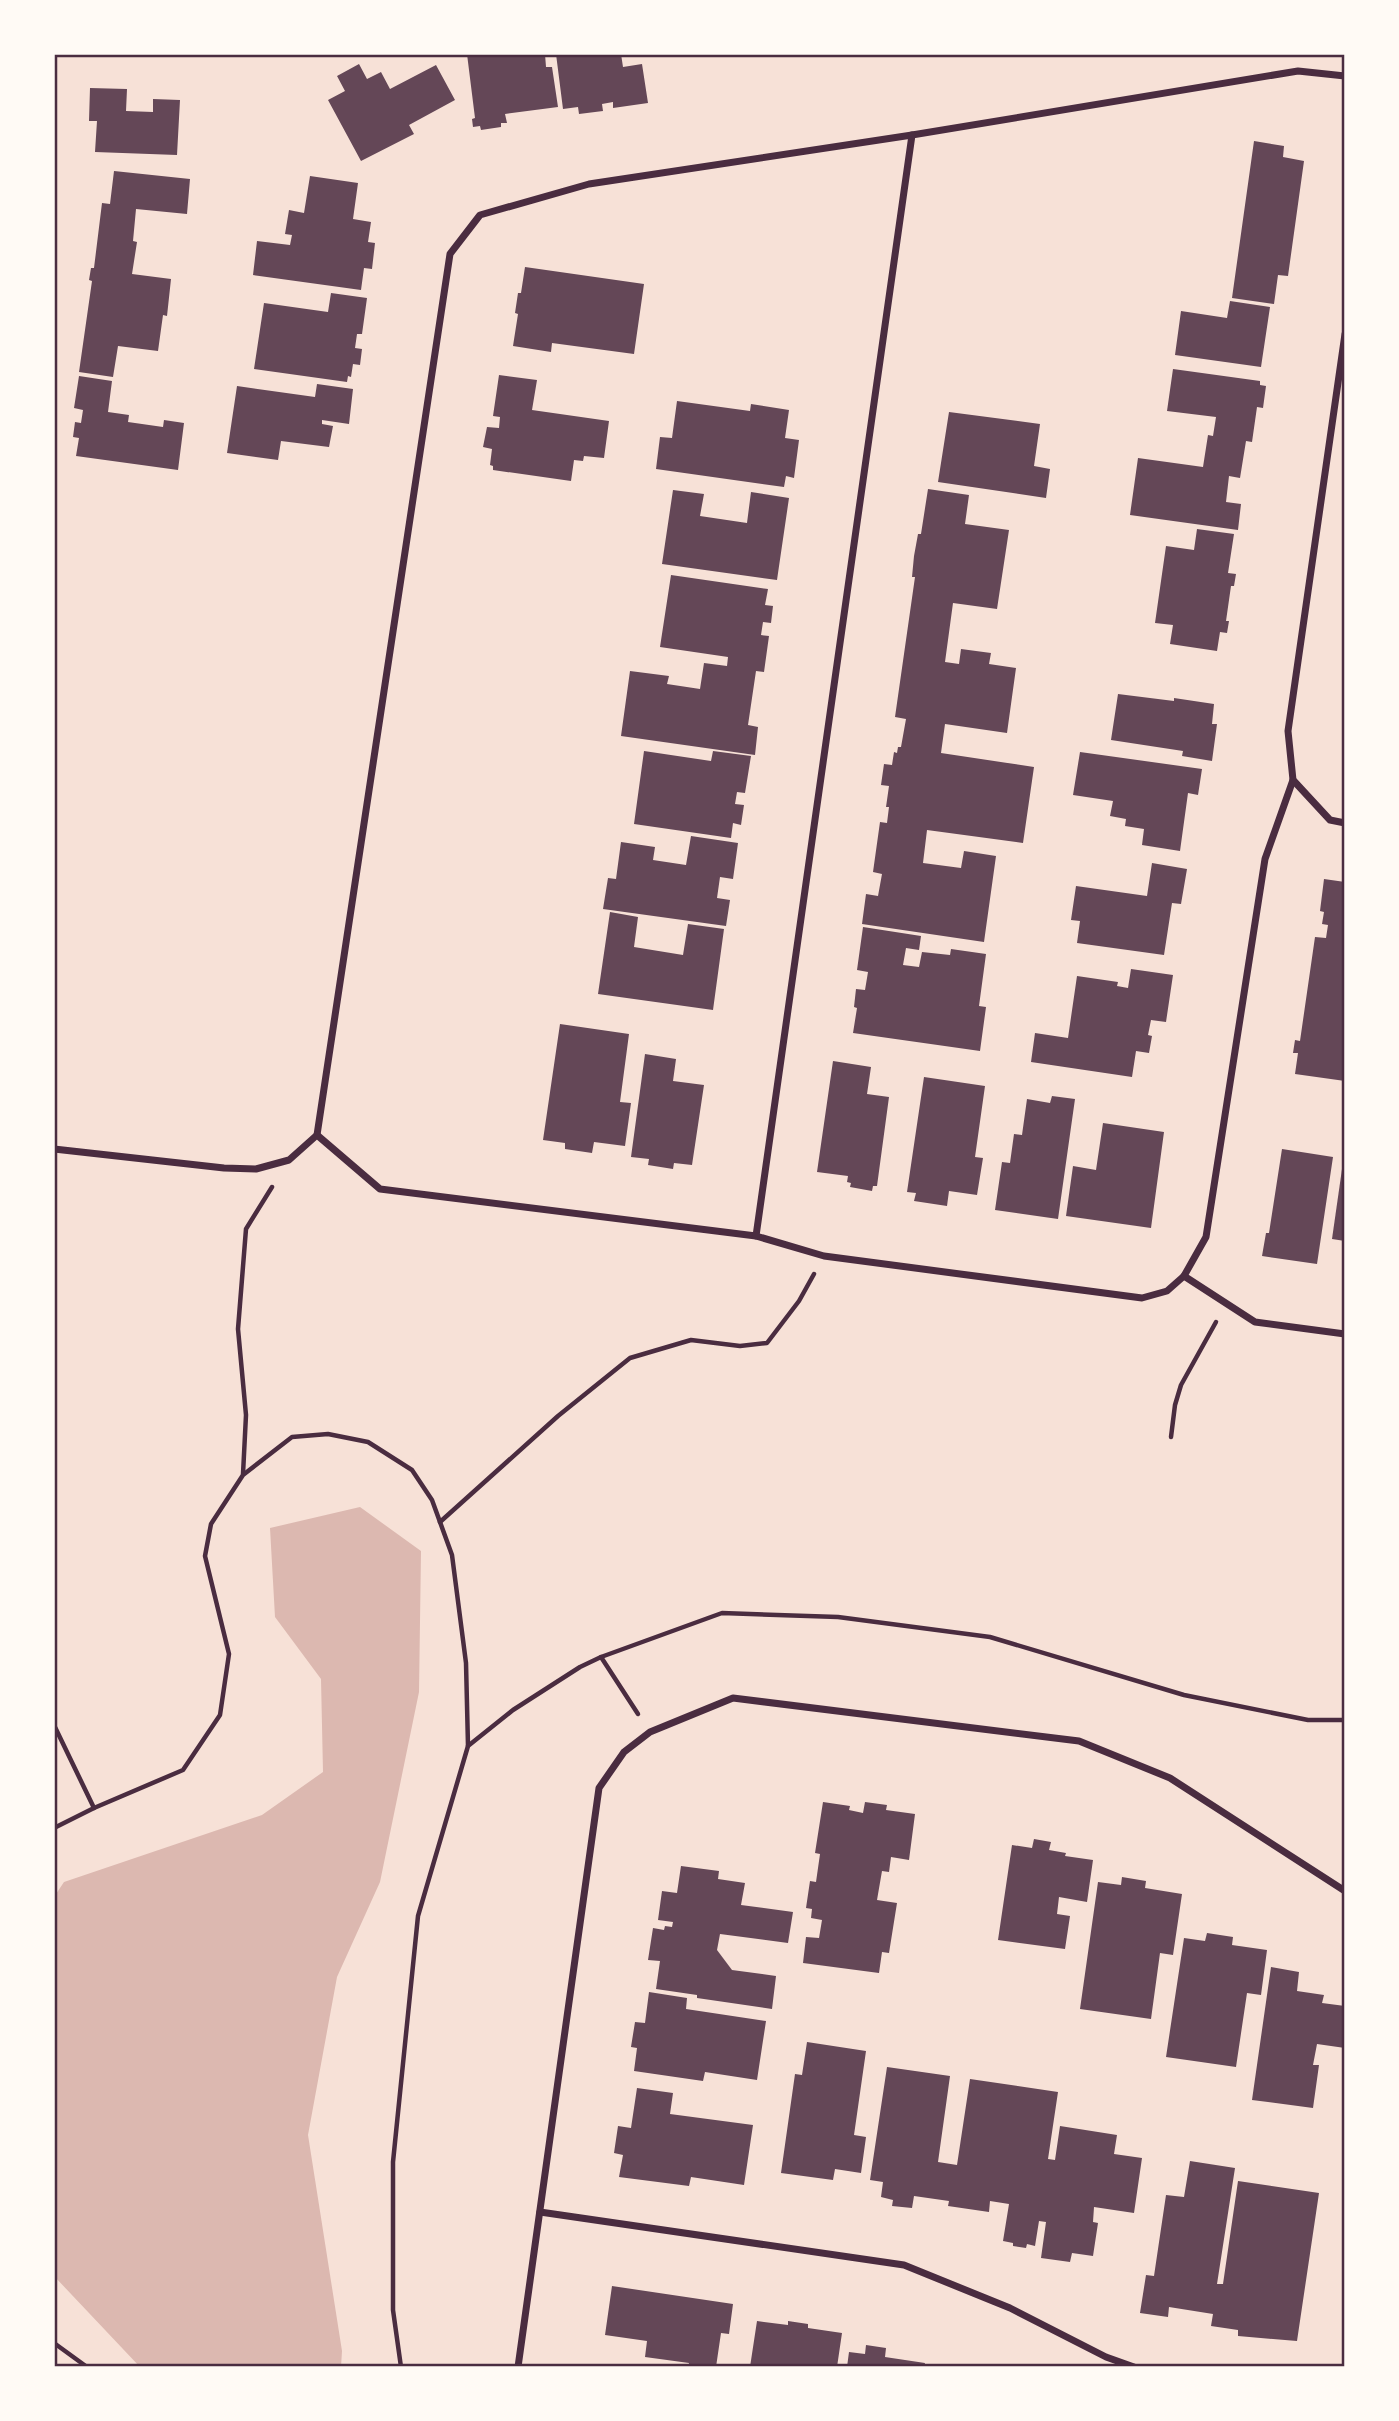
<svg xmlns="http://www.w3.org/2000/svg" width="1399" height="2421" viewBox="0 0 1399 2421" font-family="'Noto Sans',sans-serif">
<rect width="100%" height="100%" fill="#f7e1d7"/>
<path fill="#dcb8b0" d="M360,1507l61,44 -2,141 -39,190 -43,95 -29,158 34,216 -1,16h-201l-86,-91v-379l10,-15 198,-67 61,-43 -2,-93 -46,-62 -5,-89z"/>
<g fill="#644757">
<path d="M467,54h78l1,13h6l6,40 -53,7 2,9h-6v4l-20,3 -1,-4 -7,1 -1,-8 3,-1z"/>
<path d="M556,54h65l2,13 19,-3 6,39 -35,5v-6l-11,2 1,7 -24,3 -1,-7 -15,2z"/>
<path d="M359,64l8,15 14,-7 9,17 46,-24 19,35 -46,25 5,9 -53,27 -33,-61 17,-9 -8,-15z"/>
<path d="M90,88l37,1 -1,22 27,1v-13l27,1 -3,55 -82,-3 2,-31h-8z"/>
<path d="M1254,141l30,5 -1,11 21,4 -16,115 -10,-1 -4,29 -42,-6z"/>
<path d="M114,171l76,8 -3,35 -51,-5 -3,32 4,1 -5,32 39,5 -4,37 -4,-1 -5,36 -40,-5 -5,31 -34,-5 13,-91 -3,-1 2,-12h3l8,-65 8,1z"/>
<path d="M310,176l48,7 -5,36 18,3 -3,20 7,1 -3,26 -8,-1 -3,22 -108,-15 4,-34 33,4 2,-10 -7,-1 4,-24 15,3z"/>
<path d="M525,267l119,17 -10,70 -82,-11 -1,9 -38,-6 5,-32 -3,-1 3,-20h3z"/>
<path d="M331,293l36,5 -5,36h-5l-2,14 7,1 -2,16 -7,-1 -2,13 -3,-1 -1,6 -93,-13 10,-66 64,9z"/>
<path d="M1230,301l40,6 -9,60 -86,-12 6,-44 46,7z"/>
<path d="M1173,369l87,12v4l6,1 -3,22 -6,-1 -5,35 -6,-1 -6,37 -11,-2 -3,26 15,2 -3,26 -108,-15 8,-57 65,9 5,-32 5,1 3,-19 -49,-6z"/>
<path d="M499,375l38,5 -5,30 77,11 -5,37 -20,-2 -1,5 -9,-1 -3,21 -78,-11v-4l-3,-1 2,-16 -9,-2 4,-20 12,1 1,-11 -7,-1z"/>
<path d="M79,376l33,5 -4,31 21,3 -1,7 35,5 1,-7 20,3 -6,47 -102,-14 3,-18 -6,-1 2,-15 6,1 2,-13 -9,-2z"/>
<path d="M317,384l36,5 -4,35 -27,-4v4l11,2 -4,21 -48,-6 -3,19 -51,-7 10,-67 78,11z"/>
<path d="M677,401l73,10 1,-7 38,6 -4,28 14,2 -5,38 -8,-2 -2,11 -128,-18 4,-32 12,1z"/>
<path d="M949,412l91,12 -6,42 16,3 -4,29 -108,-16z"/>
<path d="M928,489l41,6 -4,29 44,6 -12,79 -44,-6 -8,59 14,2 2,-15 30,4 -2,11 27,4 -9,65 -62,-9 -4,29 93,14 -11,76 -96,-13 -4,33 38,5 3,-17 32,5 -12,86 -122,-18 4,-30 12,2 4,-22 -9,-2 7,-50 7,1 2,-16h-3l3,-21 -8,-1 3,-21 8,1 2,-13 3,1 1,-6h3l5,-28 -11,-2 20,-140h-3l2,-21 4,-22h3z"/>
<path d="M673,490l31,4 -4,22 47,7 4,-31 38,6 -12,82 -115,-16z"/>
<path d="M1197,529l37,5 -6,39 8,1 -2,12h-3l-5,35h3l-2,12 -7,-1 -3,19 -47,-7 3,-19 -18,-2 11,-77 28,4z"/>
<path d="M671,575l97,14 -3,16 8,1 -2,17 -8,-1 -2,13 8,1 -5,36 -8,-1 -8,54 10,2 -3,28 -134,-19 9,-65 39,5 -2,8 33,5 4,-26 23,3 1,-9 -68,-10z"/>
<path d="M1118,694l56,7v-3l40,6 -2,20h5l-5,37 -30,-5 1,-5 -72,-11z"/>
<path d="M644,751l67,10 2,-10 38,5 -6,37 -8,-1 -2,12 9,1 -3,20 -8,-2 -2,15 -97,-14z"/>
<path d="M1080,752l122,17 -4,26 -10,-2 -8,58 -38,-6 2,-16 -19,-3 1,-7 -16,-3 3,-15 -40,-6z"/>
<path d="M691,836l47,7 -5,36 -13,-2 -3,21 13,2 -4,26 -123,-17 5,-31 8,1 5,-37 34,5 -2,13 33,5z"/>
<path d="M1152,863l35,6 -6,35 -9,-1 -8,52 -87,-12 3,-22 -9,-1 5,-34 71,10z"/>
<path d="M1324,879l21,3v199l-50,-7 3,-21h-5l2,-13 5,1 15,-104 11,1 2,-13 -6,-1 2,-12 -4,-1z"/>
<path d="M610,912l28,5 -4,30 49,8 5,-31 36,5 -11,81 -115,-16z"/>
<path d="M863,927l58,9 -2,14 -13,-2 -3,17 16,2 3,-15 28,3 1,-6 35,5 -7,52 7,1 -6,44 -127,-18 4,-25 -3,-1 2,-18 9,1 3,-18 -11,-2z"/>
<path d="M1131,969l42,6 -7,47 -15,-2 -3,15 4,1 -3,17 -13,-2 -4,26 -101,-15 4,-29 33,5 9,-62 41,6 -1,4 11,2z"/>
<path d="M560,1024l69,10 -9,68 11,1 -6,43 -31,-4 -2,11 -27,-4v-6l-22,-3z"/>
<path d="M645,1054l31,5 -3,22 31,4 -12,80 -18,-2 -1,6 -25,-4 1,-6 -18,-2z"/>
<path d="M833,1061l38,6 -4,27 22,3 -12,89h-4l-1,5 -22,-4 1,-4 -4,-1 1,-6 -31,-4z"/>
<path d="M924,1077l61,9 -10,71 8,1 -6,37 -28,-4 -2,15 -33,-5 2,-8 -9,-1z"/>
<path d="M1052,1096l23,3 -17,120 -63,-9 7,-48 8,1 4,-29 8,1 5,-36 23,4z"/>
<path d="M1103,1123l61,9 -13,96 -85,-12 7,-50 23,4z"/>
<path d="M1282,1149l51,8 -16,107 -55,-8 4,-23h3z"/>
<path d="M1343,1162h2v79l-13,-2z"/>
<path d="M823,1802l27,4 -1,4 14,3 2,-11 22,3 -1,5 29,4 -6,46 -18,-3 -2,15 -7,-1 -5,29 20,3 -8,50 -7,-1 -3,21 -76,-10 3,-26 13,1 3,-18 -11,-2 1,-9 -6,-1 4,-27 6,1 4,-28 -5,-1z"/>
<path d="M1034,1839l17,3 -2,8 17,3 -1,3 28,4 -6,42 -28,-5 -2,17 13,2 -5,33 -67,-9 14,-95 20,3z"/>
<path d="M681,1866l38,5 -1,8 27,4 -4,22 52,7 -5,31 -68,-9 -3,16 15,20 44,6 -4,33 -75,-11v-3l-41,-6 4,-28 -12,-1 5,-32 11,2 1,-4 7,1 1,-5 -15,-2 4,-29 15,2z"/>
<path d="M1122,1877l24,4 -1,7 37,6 -9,61 -13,-2 -9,66 -71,-10 18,-127 23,3z"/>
<path d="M1207,1933l26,4 -1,8 35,5 -6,45 -14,-2 -11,74 -70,-10 18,-119 21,3z"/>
<path d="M1271,1967l28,5 -2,19 27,4 -2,8 23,3v42l-28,-4 -4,21h6l-6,43 -61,-8z"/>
<path d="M649,1992l38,6 -1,11 80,12 -9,59 -52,-8 -2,9 -69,-10 3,-23 -6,-1 4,-25 10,1z"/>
<path d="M807,2042l59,9 -12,84 12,2 -5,36 -26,-4 -2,11 -52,-7 14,-99 7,1z"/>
<path d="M887,2067l63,9 -12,86 19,3 13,-86 88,13 -10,67 7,1 5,-34 57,9 -3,19 28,4 -8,55 -40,-6 -1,15 5,1 -5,33 -21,-3 -2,9 -29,-4 5,-36 -7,-1 -4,25 -8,-2 -1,4 -13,-2v-3l-10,-2 6,-37 -19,-3 -1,11 -41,-6 1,-5 -35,-5 -2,12 -20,-2 1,-6 -12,-3 2,-15 -13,-2z"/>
<path d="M637,2088l36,5 -3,21 83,11 -9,60 -53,-8 -2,9 -70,-9 4,-22 -9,-2 4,-27 13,2z"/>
<path d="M1190,2161l45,7 -18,116h6l15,-103 81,12 -22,148 -59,-5v-6l-27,-4 2,-12 -44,-7 -1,10 -28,-4 6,-38 8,1 12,-81 18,2z"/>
<path d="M612,2286l121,18 -4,30 -8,-1 -5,34h-28l1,-4 -44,-6 2,-16 -42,-6z"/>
<path d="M757,2321l31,4v-4l20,3v4l34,5 -5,34h-87z"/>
<path d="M866,2345l20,3 -1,9 40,6 -1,4h-77l2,-15 16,2z"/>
</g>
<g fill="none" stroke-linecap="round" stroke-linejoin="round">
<g stroke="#4a2c40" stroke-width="4.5">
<path d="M1171,1437l4,-32 6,-20 35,-63"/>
<path d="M243,1474l3,-59 -8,-86 8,-100 26,-42"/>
<path d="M440,1522l118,-106 72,-58 61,-18 49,6 27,-3 32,-42 15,-27"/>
<path d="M601,1657l37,57"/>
<path d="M54,1725l40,83"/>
<path d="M54,1828l40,-20 89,-38 37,-55 9,-61 -24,-98 6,-32 32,-49 49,-38 36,-3 40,8 44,28 20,30 20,55 14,108 2,83"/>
<path d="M54,2343l33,24"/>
<path d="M401,2367l-8,-57v-148l25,-246 50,-170 45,-36 67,-43 21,-10 121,-44 116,4 152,20 194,58 124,25h37"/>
</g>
<g stroke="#4a2c40" stroke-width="7">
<path d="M1345,334l-57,397 5,49 37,40 15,3"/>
<path d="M317,1135l133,-881 30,-39 109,-31 323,-49 386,-64 47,5"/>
<path d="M54,1149l170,19 32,1 33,-9 28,-25 63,54 376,47 68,20 318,42 25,-7 17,-15 22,-39 59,-378 28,-79"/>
<path d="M756,1236l156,-1101"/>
<path d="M1184,1276l71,46 90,12"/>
<path d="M540,2212l364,53 106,43 96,49 28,10"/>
<path d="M518,2367l81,-579 25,-36 26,-20 83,-34 346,43 91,37 175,113"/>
</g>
</g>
<rect width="1399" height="2421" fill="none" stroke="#fffaf5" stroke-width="112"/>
<rect x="56" y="56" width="1287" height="2309" fill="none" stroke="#4a2c40" stroke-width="2.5"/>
</svg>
